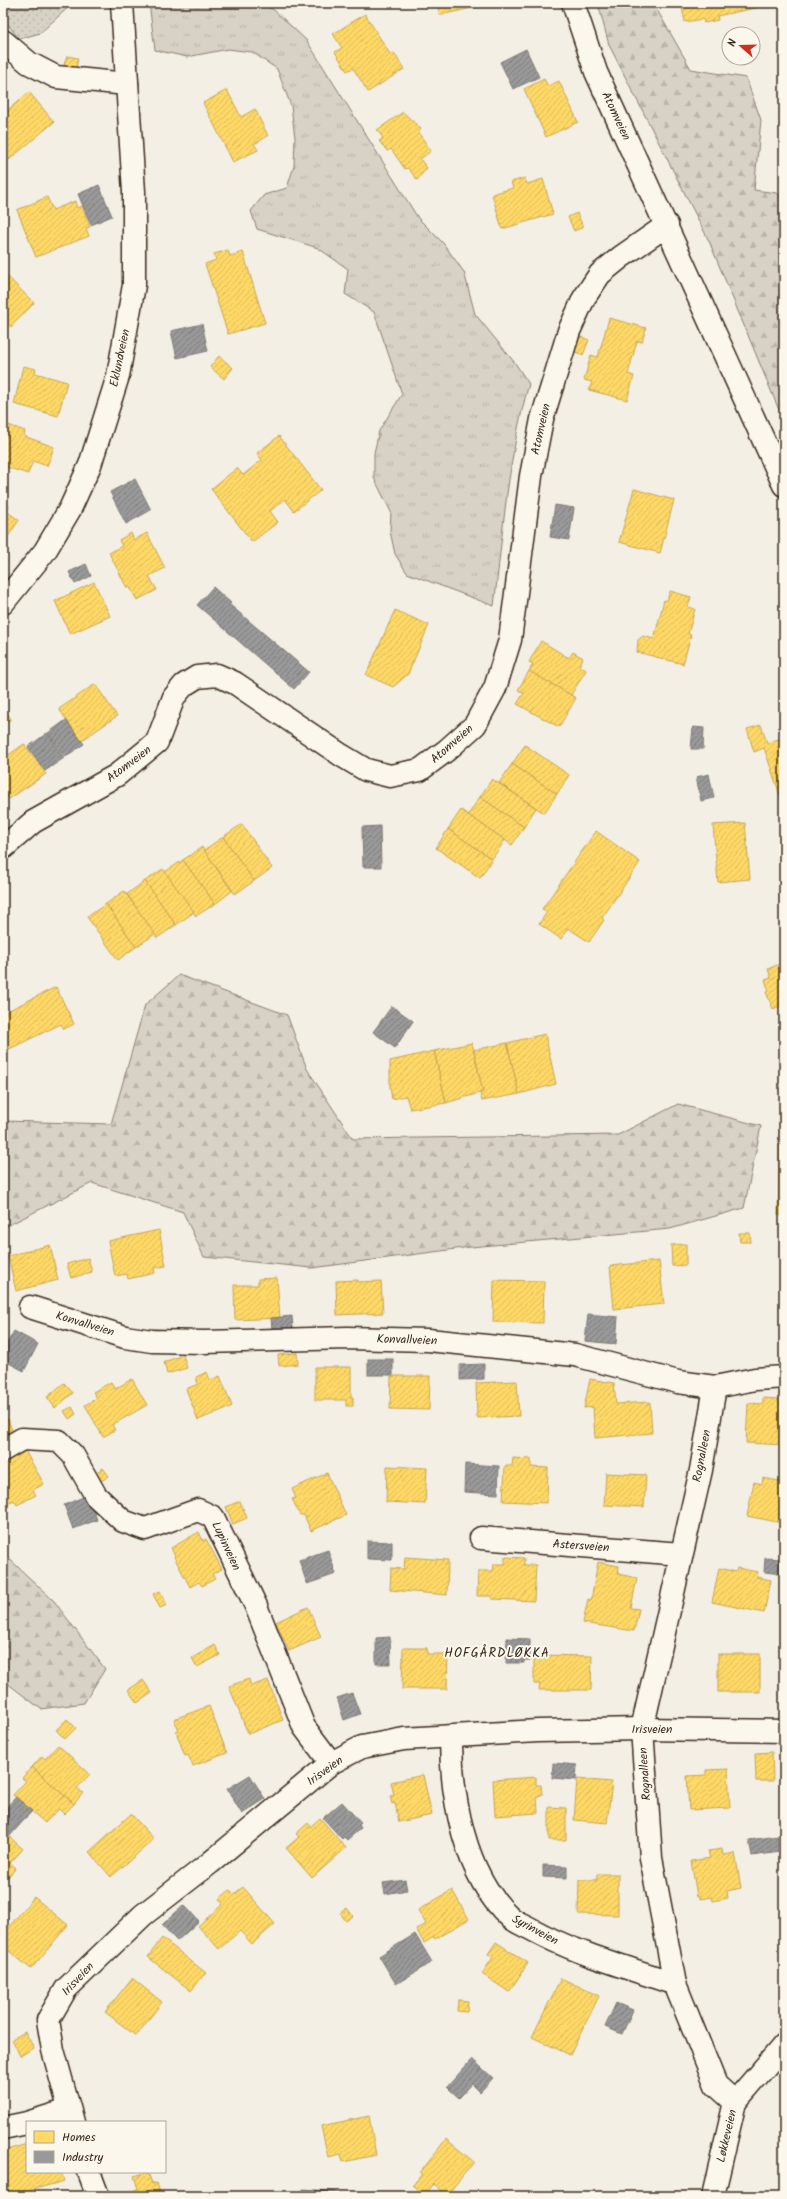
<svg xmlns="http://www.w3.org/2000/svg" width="787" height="2199" viewBox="0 0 787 2199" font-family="Kalam,sans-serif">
<defs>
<pattern id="grass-tufts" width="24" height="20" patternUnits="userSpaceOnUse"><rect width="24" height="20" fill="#d8d1c6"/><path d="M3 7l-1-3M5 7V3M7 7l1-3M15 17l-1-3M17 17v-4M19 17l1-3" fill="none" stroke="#bab4aa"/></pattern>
<pattern id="forest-firs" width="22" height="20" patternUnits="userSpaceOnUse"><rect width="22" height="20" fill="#d8d1c6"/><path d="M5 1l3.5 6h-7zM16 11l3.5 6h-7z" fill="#bab4aa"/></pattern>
<pattern id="park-dots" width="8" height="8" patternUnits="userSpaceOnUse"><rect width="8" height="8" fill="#d8d1c6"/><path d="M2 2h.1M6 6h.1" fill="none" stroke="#bab4aa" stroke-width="1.8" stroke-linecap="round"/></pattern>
<pattern id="homes-hatch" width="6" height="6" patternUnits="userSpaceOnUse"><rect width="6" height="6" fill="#ffd966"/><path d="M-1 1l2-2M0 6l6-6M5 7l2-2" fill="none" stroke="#dbba58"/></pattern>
<pattern id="industry-hatch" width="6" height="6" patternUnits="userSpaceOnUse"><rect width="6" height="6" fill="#999"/><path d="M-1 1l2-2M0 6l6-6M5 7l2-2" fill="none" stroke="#7e7d7c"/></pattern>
</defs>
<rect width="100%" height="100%" fill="#f3efe4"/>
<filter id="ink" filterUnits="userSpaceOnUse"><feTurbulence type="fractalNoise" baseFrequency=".025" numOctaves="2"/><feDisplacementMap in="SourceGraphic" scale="8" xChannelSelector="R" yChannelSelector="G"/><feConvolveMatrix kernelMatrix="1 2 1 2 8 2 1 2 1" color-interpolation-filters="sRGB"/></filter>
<g filter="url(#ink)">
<path fill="url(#grass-tufts)" stroke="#8a7e72" d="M149,3h111l14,7 33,31 111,177 25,25 21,29 11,42 40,49 14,21c-21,72 -26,148 -35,222l-87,-33 -12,-19 -5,-23 1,-19 -17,-34v-25l5,-22 23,-37 -28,-82 -29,-18 3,-25 -30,-21 -61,-19 -6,-18 13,-16 23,-7 7,-22 1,-28 -4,-32 -14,-37 -25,-17 -24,-3 -41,8 -32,-7z"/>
<g fill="url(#forest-firs)" stroke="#8a7e72">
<path d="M598,3h55l38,66 55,9 15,42 -7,70 23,3 7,8v221l-75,-181 -100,-196z"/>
<path d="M179,975l108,40 20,54 46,70 265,-4 60,-31 83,22 -17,82 -74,21 -199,18 -159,21 -108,-11 -21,-45 -91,-29 -89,45v-107l108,3 34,-119z"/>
<path d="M3,1553l51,48 51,68 -21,34 -43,6 -38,-29z"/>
</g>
<path fill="url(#park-dots)" stroke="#8a7e72" d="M3,3h70l-33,30 -21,6 -16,-21z"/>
<g fill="url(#homes-hatch)" stroke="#c4a450">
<path d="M437,3h58l-55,12z"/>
<path d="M681,3h78l1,4 -43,9 1,4 -14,3 -1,-4 -18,3z"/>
<path d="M365,14l25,40 4,-1 10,16 -36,23 -15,-24 -6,3 -12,-19 7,-4 -9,-14z"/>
<path d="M67,56l11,2 -2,10 -12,-3z"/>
<path d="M544,79l4,7 11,-5 19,41 -32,15 -22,-48z"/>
<path d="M227,90l14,27 14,-8 13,27 -14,8 4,6 -25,12 -30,-59z"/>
<path d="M29,92l25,30 -51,43v-51z"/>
<path d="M403,112l18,17 -3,3 13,19 -11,8 7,9 -10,12 -9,-12 -3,1 -14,-20 -4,2 -8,-10 4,-3 -6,-8z"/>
<path d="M525,178l2,6 16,-5 10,35 -51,15 -10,-35 21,-6 -2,-6z"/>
<path d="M47,197l6,13 22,-9 2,7 5,-2 8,21 -4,1 3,8 -53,21 -19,-47z"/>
<path d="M577,213l6,14 -9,4 -6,-14z"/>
<path d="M228,250l2,6 13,-4 22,71 -37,11 -23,-70 11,-4 -2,-6z"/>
<path d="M3,272l31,31 -23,24 -8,-8z"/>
<path d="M609,318l37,10 -4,14 -5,-1 -9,33 6,2 -7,24 -38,-10 3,-8 -8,-2 7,-25 7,2z"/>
<path d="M579,336l10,4 -6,15 -10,-4z"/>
<path d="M219,356l14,12 -9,11 -14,-12z"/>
<path d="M23,366l13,3 -1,4 32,9 -9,34 -44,-12z"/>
<path d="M3,423l22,8 -1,5 30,11 -7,19 -14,-5 -5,13 -25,-8z"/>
<path d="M279,436l42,54 -27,21 -9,-12 -15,12 8,11 -26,20 -41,-53 26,-21 6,7 19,-15 -5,-7z"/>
<path d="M634,489l40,11 -14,53 -41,-11z"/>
<path d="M3,502l6,4 -3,5 13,9 -12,18 -4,-2z"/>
<path d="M131,533l3,7 13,-7 18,35 -16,8 8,14 -20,10 -8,-14 -2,2 -18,-35 13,-7 -3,-6z"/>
<path d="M94,582l16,34 -40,18 -15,-33z"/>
<path d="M670,591l21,6 -3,10 7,2 -7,25 3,1 -8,29 -46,-12 1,-12 5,-4 11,3 10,-39 3,1z"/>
<path d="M395,610l34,15 -21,49 -15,13 -27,-12z"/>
<path d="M541,641l28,17 4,-6 10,6 -4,8 7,4 -15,25 -42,-24 4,-7 -4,-2z"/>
<path d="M529,671l47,27 -17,29 -42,-23 7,-11 -6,-3z"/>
<path d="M95,684l22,32 -36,25 -22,-32z"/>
<path d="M3,707l8,12 -8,5z"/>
<path d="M761,725l6,18 17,-6v60l-3,1 -17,-50 -10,4 -7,-23z"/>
<path d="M24,744l22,30 -37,25 -6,-9v-31z"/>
<path d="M525,745l44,30 -12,19 -45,-30z"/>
<path d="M512,764l45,30 -13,19 -45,-30z"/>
<path d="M492,779l44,29 -12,19 -44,-30z"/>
<path d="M480,797l44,30 -12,18 -44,-30z"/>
<path d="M461,810l44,30 -13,19 -44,-30z"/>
<path d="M745,823l5,56 -32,3 -5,-57z"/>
<path d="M242,824l30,44 -18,13 -31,-44z"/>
<path d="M448,829l44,30 -12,19 -44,-30z"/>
<path d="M596,831l44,31 -38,56 2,2 -15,22 -21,-14 -7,11 -22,-15 8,-12 -5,-3z"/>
<path d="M223,837l31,44 -19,13 -31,-44z"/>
<path d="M202,847l30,44 -17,13 -32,-44z"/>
<path d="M183,860l32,44 -19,12 -31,-44z"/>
<path d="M163,869l31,43 -18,13 -31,-44z"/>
<path d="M145,881l31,44 -19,13 -30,-44z"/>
<path d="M124,891l31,43 -19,13 -30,-43z"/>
<path d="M106,904l30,43 -18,13 -31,-43z"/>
<path d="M784,962l-1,43 -10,4 -7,-17 3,-1 -4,-11 6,-2 -3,-9z"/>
<path d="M56,987l18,37 -10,5 -3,-5 -58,28v-39z"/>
<path d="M545,1034l11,50 -37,10 -12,-51z"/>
<path d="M472,1043l11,49 -37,11 -12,-52z"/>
<path d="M507,1043l12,51 -37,7 -2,-8 3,-1 -9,-42z"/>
<path d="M434,1051l12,52 -36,6 -4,-13 -14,3 -2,-11v-27z"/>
<path d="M780,1130h4v85h-6z"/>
<path d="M159,1230l7,36 -12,2 1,5 -27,6 -1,-5 -12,2 -7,-35z"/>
<path d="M739,1233h11l1,9h-11z"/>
<path d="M686,1244v21l-14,1 -1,-21z"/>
<path d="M50,1245l8,35 -42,11 -8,-35z"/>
<path d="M88,1258l4,14 -21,6 -4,-14z"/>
<path d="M659,1261l5,43 -50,5 -4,-43z"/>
<path d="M277,1278l3,40 -45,2 -1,-35h24v-6z"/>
<path d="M358,1280v2l23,-1 2,32 -46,2 -1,-34z"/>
<path d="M494,1280l50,1 -1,42 -50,-1z"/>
<path d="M297,1353l1,11 -19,2 -1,-11z"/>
<path d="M183,1355l4,13 -20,6 -3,-12z"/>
<path d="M315,1367h36v31l2,-1v9h-7v-6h-31z"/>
<path d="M207,1372l3,8 10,-4 12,30 -34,14 -12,-31 12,-5 -2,-7z"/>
<path d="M391,1376h39l-1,34 -39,-1z"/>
<path d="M132,1379l15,26 -35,20 3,5 -12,7 -18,-32 12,-7 -4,-6 18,-10 4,7z"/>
<path d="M590,1379l24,4 2,21 34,-2 2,31 -57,5 -2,-31 -9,1z"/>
<path d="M517,1381l2,35 -42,2 -1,-35z"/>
<path d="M64,1383l9,10 -18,15 -8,-11z"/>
<path d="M763,1398l16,1v5l5,1v40l-38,-2 2,-40 15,1z"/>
<path d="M72,1407l4,7 -7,5 -5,-8z"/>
<path d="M8,1419l7,20 -12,4v-22z"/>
<path d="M24,1449l20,35 -11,6 3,5 -19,10 -3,-5 -10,6 -1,-46z"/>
<path d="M513,1458l18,1v8l17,1 -1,35 -44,-2 2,-35h7z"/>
<path d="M387,1466l40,2 -2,36 -39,-2z"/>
<path d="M103,1468l6,8 -8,5 -6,-8z"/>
<path d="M327,1473l19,42 -35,16 -7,-16h-4l-8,-16 4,-1 -4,-9z"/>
<path d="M606,1473l40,2 -2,32 -40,-2z"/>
<path d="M763,1478l21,4 -2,41 -35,-7 7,-34 8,2z"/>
<path d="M240,1501l7,17 -14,6 -7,-17z"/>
<path d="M199,1532l4,9 3,-2 16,30 -10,5 3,5 -13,7 -3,-4 -9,5 -16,-30 1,-1 -4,-8z"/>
<path d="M405,1557l43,3 -1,35 -57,-5 1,-22 13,1z"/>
<path d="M505,1557l19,1v7h12l-2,36 -42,-2v-3h-15l1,-25h15l1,-7h11z"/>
<path d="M598,1562l21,4 -1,8 19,4 -6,30 8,1 -5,22 -51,-8 5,-24 3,1z"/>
<path d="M719,1568l17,4 1,-4 21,4 -1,5 14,3 -7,33 -52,-11z"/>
<path d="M160,1591l7,14 -7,3 -7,-14z"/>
<path d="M308,1607l13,30 -32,14 -13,-29z"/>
<path d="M215,1645l5,10 -23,12 -5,-9z"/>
<path d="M403,1648h24v6h21l-1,35h-45z"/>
<rect x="718" y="1654" width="42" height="38"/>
<path d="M540,1655l52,1 -1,34h-52l1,-6h-6v-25h6z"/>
<path d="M249,1679l2,7 17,-6 15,40 -35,14 -19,-48z"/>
<path d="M143,1680l9,13 -15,10 -9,-13z"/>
<path d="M209,1706l18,47 -34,13 -5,-11 -3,1 -9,-24 3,-1 -5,-12z"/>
<path d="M67,1719l9,9 -11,11 -9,-9z"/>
<path d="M58,1745l32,29 -13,14 6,5 -9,11 -42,-37 10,-11 3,3z"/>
<path d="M772,1752l1,29h-17l-1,-28z"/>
<path d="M32,1767l42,37 -10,10 -5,-5 -14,14 -32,-28 13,-14 -4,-3z"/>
<path d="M728,1769l2,39 -41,2 -2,-34 19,-1v-5z"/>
<path d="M423,1775l9,40 -33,7 -4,-19 -3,1 -2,-8 4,-1 -3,-13z"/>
<path d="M536,1777v8h5l1,10 -5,1 1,17 -43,3 -2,-36z"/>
<path d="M577,1779l35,3 -5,41 -33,-3z"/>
<path d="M549,1807l17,1v32h-17z"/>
<path d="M131,1814l23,25 -43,38 -22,-25z"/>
<path d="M320,1818l26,30 -34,30 -26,-30 13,-11 -3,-3 12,-11 2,4z"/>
<path d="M3,1831l20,18 -13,14 6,5 -9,10 -4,-3z"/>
<path d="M722,1849l1,6 12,-2 6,35 -14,3 1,7 -15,3 -1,-4 -12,2v-3h-3l-6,-35 19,-3 -2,-7z"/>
<path d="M597,1874h21v41l-40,-1 1,-34h18z"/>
<path d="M243,1887l32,37 -23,20 -12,-13 -21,18 -21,-23 25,-22 -4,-5 11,-9 4,4z"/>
<path d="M452,1890l17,29 -34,20 -1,-2 -10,6 -8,-13 10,-6 -8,-14z"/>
<path d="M34,1897l34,28 -37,44 -28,-23v-12z"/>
<path d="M347,1908l6,8 -7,5 -6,-8z"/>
<path d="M162,1938l44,35 -15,18 -43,-34z"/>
<path d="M496,1942l32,21 -19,29 -27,-18 11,-17 -5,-3z"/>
<path d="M132,1978l30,24 -26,34 -31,-24z"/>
<path d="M561,1978l38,18 -29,59 -38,-18z"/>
<path d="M458,2000l10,1 -1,11 -10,-1z"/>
<path d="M25,2032l9,16 -14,8 -8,-17z"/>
<path d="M369,2116l7,39 -33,7 -2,-8 -13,3 -7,-31z"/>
<path d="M446,2139l28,23 -27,33 -13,-11 -9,11 -12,-10 9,-11 -2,-1z"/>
<path d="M27,2144v28h34l3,9 -54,15 -7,-25v-20z"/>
<path d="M148,2172l4,12 4,-1 4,13h-35l-1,-3 14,-4 -4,-13z"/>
</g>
<g fill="url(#industry-hatch)" stroke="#7d7874">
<path d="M526,49l13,28 -26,12 -13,-27z"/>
<path d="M99,185l13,31 -21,9 -13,-31z"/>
<path d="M202,324l6,27 -31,7 -6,-27z"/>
<path d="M135,479l16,31 -25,14 -16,-32z"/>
<path d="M555,505l19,3 -5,32 -19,-3z"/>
<path d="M86,564l5,12 -16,8 -6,-12z"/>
<path d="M213,587l18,16 -2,1 80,68 -15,17 -97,-84z"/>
<path d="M66,720l18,24 -19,13 -17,-24z"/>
<path d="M693,727l11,1 -1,21h-12z"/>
<path d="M47,733l17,25 -19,13 -17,-24z"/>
<path d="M709,774l5,24 -13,3 -5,-24z"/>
<path d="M380,826l1,41h-18l-1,-40z"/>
<path d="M392,1006l21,15 -18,27 -22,-16z"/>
<path d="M588,1314l30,3 -2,27 -31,-3z"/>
<path d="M292,1316l1,12 -21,2 -1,-12z"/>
<path d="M14,1331l24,13 -14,27 -21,-11v-9z"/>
<rect x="368" y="1359" width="25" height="16"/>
<path d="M484,1364v15l-24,1v-15z"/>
<path d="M465,1464l34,2 -1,28 -34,-2z"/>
<path d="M88,1495l9,25 -24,9 -9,-24z"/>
<path d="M367,1541l25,1v18l-25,-1z"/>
<path d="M328,1550l8,24 -29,10 -8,-24z"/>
<path d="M765,1558l19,1v15l-20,-2z"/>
<path d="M390,1637l1,27h-15v-26z"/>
<path d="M507,1638l23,1v21h-6v3h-18z"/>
<path d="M352,1693l8,21 -16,6 -7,-22z"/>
<path d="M553,1763l24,2 -1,15 -24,-2z"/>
<path d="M250,1775l15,24 -23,15 -15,-25z"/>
<path d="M16,1797l16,14 -23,26 -6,-6v-20z"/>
<path d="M342,1802l19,21 -2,2 2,3 -14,12 -3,-3 -2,2 -19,-21z"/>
<path d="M778,1836l2,16 -28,4 -3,-16z"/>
<path d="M543,1865l24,1v12l-24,-1z"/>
<path d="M405,1880l2,10 -22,4 -2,-11z"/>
<path d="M184,1905l15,16 -22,20 -15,-16z"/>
<path d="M415,1934l17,28 -36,22 -17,-28z"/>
<path d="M616,2003l17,7 -11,24 -17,-7z"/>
<path d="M472,2059l21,19 -13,14 -8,-8 -13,14 -12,-11z"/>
<path d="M303,2189l26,2 10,2v3h-36z"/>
</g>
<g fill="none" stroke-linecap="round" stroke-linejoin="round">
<defs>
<g id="street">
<path d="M573,3l23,69 188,413"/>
<path d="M3,41l26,22 27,14 71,7"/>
<path d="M3,603l42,-52 25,-42 20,-44 28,-89 16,-91v-93l-12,-189"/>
<path d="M3,848l30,-26 84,-47 40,-33 17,-45 10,-12 13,-8 20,-2 18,8 106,72 25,15 24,6 30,-6 27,-20 28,-25 20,-37 15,-48 21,-164 11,-57 27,-88 15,-33 16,-24 21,-17 46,-32"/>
<path d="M30,1307l95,30 27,4 52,1 143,-4 81,2 147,15 103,27 37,5 40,-8 29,-2"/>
<path d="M715,1387l-14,83 -59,259 9,129 24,126 41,101 19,17"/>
<path d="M3,1450l19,-11 37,2 14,14 23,41 27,25 22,8 53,-19 15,7 43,89 48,121 27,36"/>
<path d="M481,1538l200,16"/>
<path d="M451,1737c0,59 13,138 59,180 5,5 14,8 21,12 45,25 96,38 144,55"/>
<path d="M30,2122l39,-12"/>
<path d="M73,2122l-20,-72 -5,-30 18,-31 77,-74 67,-52 121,-100 31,-16 42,-8 134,-8 104,-2 142,2"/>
<path d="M3,2128l24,-5"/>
<path d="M89,2172l9,24"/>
<path d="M713,2196l22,-94 49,-57"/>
</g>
</defs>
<use href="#street" stroke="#3b2a1e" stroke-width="25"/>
<use href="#street" stroke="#fbf7ec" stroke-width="22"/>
</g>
</g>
<g text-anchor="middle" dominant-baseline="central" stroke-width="4" stroke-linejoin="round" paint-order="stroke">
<g font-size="12" fill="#3b2a1e" stroke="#fbf7ec">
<text transform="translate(616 116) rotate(65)">Atomveien</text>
<text transform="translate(120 358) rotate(-78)">Eklundveien</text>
<text transform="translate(541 429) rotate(-77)">Atomveien</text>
<text transform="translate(452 744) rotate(-41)">Atomveien</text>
<text transform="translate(129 764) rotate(-37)">Atomveien</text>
<text transform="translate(85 1324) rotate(17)">Konvallveien</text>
<text transform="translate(407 1340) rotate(2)">Konvallveien</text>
<text transform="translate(702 1456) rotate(-79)">Rognalleen</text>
<text transform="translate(226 1546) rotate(65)">Lupinveien</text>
<text transform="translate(581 1546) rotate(4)">Astersveien</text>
<text x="652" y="1729">Irisveien</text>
<text transform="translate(325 1771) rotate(-36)">Irisveien</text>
<text transform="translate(645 1774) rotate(-94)">Rognalleen</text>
<text transform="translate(535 1930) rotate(28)">Syrinveien</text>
<text transform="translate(78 1979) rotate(-47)">Irisveien</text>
<text transform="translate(727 2136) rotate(-77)">Løkkeveien</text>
</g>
<g font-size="13" letter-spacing="1" fill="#3b2a1e" stroke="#fbf7ec">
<text x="497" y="1653">HOFGÅRDLØKKA</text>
</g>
</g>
<rect width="787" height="2199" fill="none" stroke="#fbf7ec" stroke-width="16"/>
<rect x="8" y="8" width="771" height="2183" fill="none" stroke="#3b2a1e" stroke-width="1.5" filter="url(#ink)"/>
<rect x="26" y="2121" width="140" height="52" fill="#fbf7ec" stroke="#aea59a"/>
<rect x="34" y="2131" width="20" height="12" fill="#ffd966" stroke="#aea59a"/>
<text x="62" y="2141" font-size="12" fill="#3b2a1e">Homes</text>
<rect x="34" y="2151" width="20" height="12" fill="#999999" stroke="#aea59a"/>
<text x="62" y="2161" font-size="12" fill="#3b2a1e">Industry</text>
<g transform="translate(741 46) rotate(290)"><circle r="19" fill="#fbf7ec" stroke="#aea59a"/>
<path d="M0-3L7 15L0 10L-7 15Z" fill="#c8321e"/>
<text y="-6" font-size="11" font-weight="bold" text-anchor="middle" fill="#3b2a1e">N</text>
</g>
</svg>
